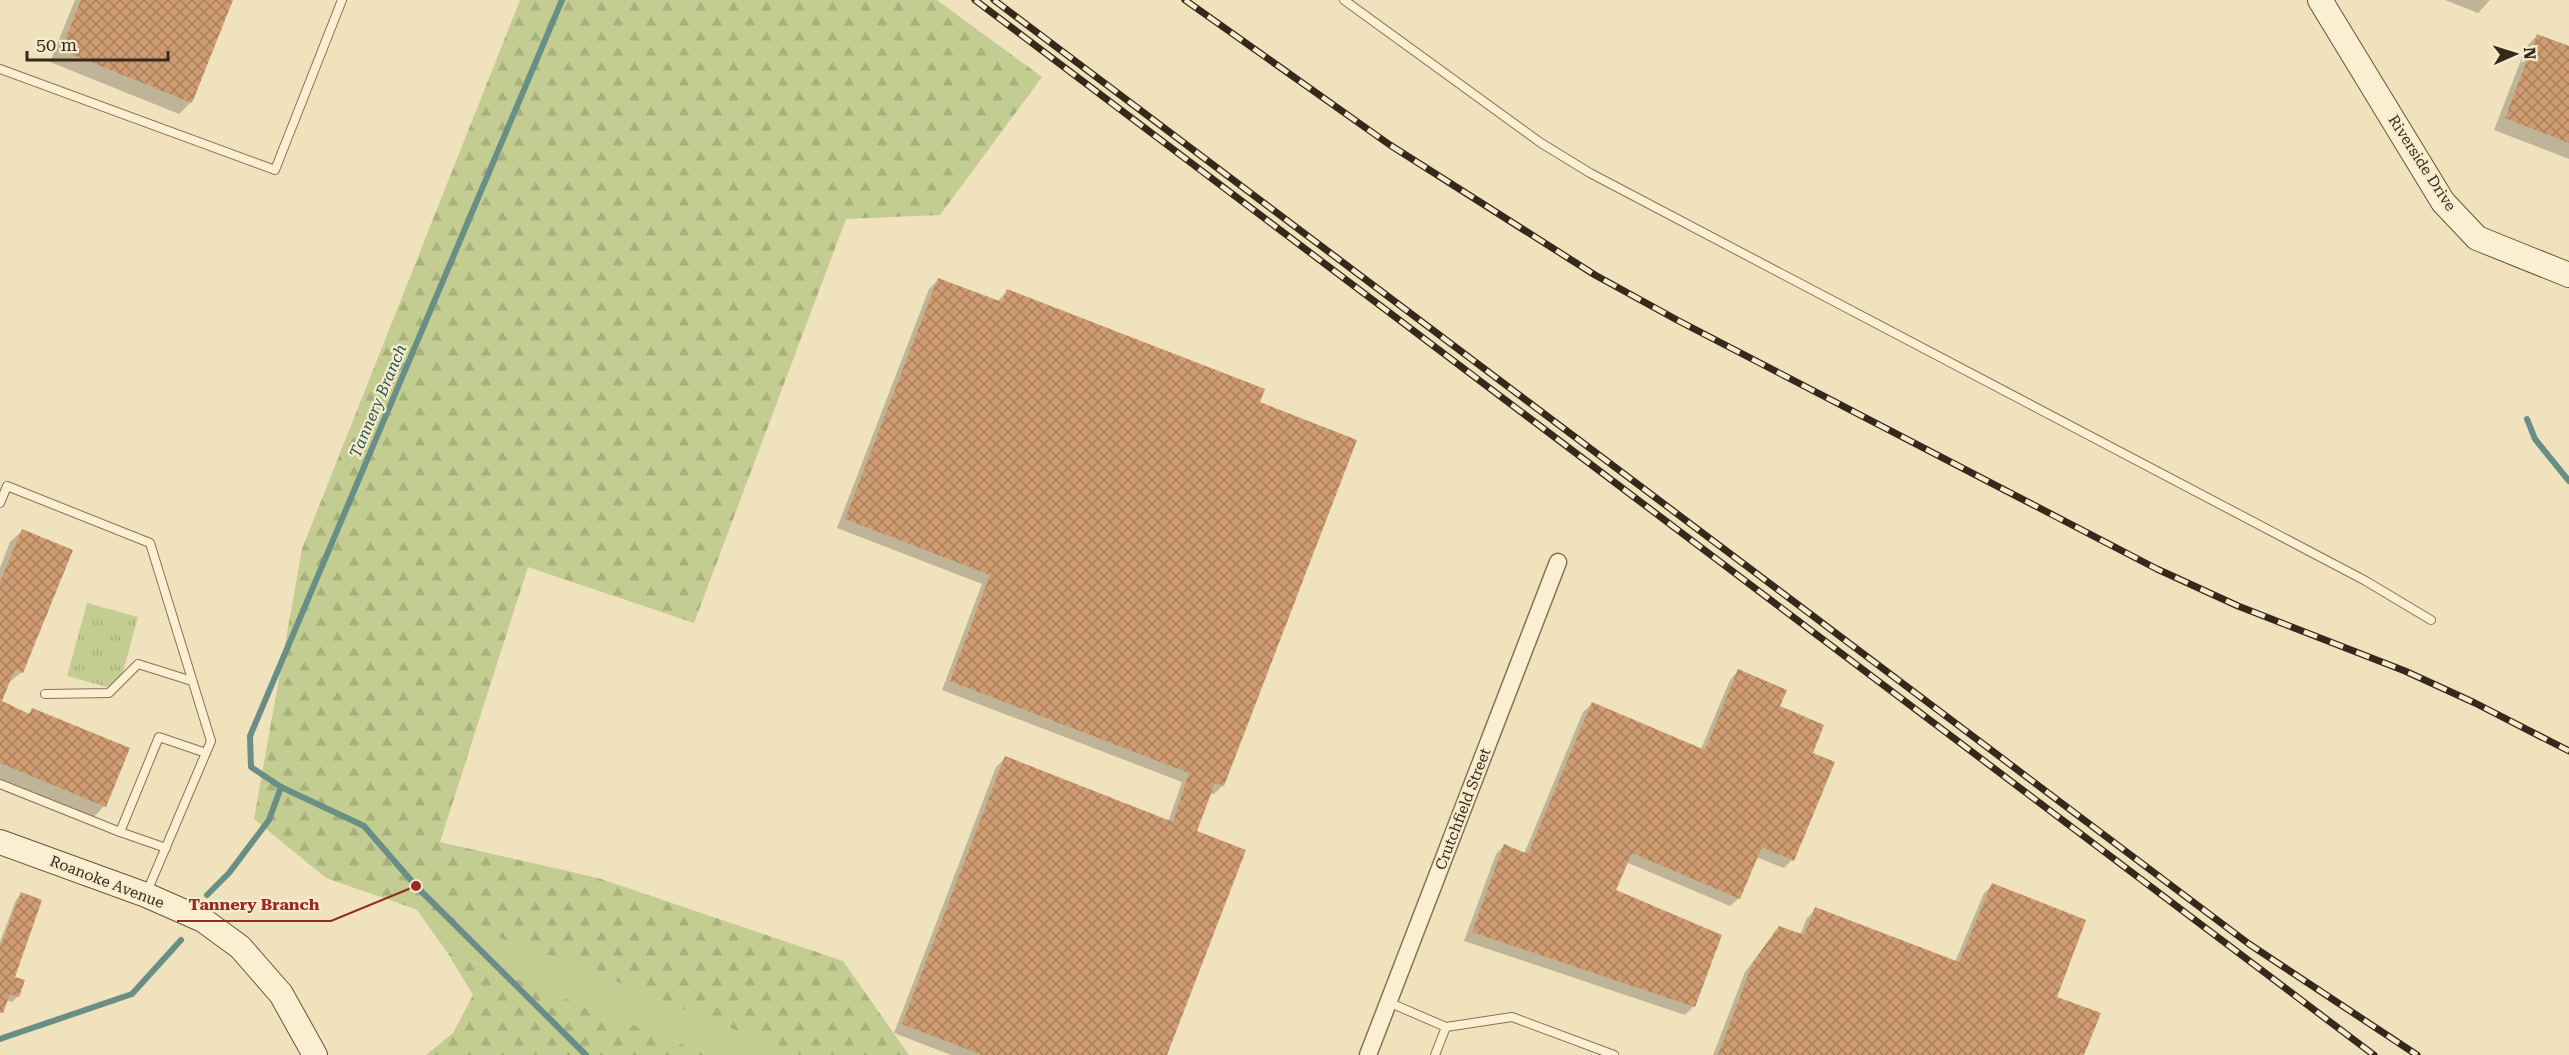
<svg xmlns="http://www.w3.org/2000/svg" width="2569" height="1055" viewBox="0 0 2569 1055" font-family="'Roboto Serif',serif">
<defs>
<pattern id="forest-firs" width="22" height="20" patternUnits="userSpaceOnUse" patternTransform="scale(1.5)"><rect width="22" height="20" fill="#c3cd91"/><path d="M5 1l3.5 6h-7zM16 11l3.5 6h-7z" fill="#a8b07c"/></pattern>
<pattern id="park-tufts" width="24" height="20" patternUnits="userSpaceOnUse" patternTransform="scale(1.5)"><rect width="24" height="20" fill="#c3cd91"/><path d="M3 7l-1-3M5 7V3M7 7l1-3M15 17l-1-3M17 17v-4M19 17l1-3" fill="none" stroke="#a8b07c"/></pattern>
<pattern id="building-cross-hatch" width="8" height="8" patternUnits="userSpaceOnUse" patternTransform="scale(1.5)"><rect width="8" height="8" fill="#cf9c71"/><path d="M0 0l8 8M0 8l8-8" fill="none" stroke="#a97f5c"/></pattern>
</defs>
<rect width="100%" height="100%" fill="#efe2bd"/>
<path fill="#c3cd91" d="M414,906l152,55 230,94h-86l-263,-103z"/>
<g fill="url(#forest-firs)">
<path d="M520,0h417l105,77 -102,138 -94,4 -152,404 -166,-56 -88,275 158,36 245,83 66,94h-113l-230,-94 -240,-83 -72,-59 48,-270z"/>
<path d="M447,952l263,103h-284l27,-22 20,-38z"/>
</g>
<path fill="url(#park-tufts)" d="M87,603l51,14 -20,73 -51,-14z"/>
<g fill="#0003">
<path d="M75,0h157l-41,102 -12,12 -129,-52z"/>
<path d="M2445,0h45l-12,13z"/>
<path d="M2537,36l32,12v111l-75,-29 32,-83z"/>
<path d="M938,280l59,22 10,-11 251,112 -35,382 -9,9 -4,-1 -15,39 -30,223h-214l-57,-22 102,-266 9,-9 163,64 14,-40 -240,-92 40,-106 -145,-56 92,-239z"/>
<path d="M22,531v141l-14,11 -8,19v-134l10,-26z"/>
<path d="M1738,671l40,36 33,46 -19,107 -8,8 -28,-11 -17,41 -9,8 -104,-44 -12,29 80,115 -9,9 -221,-74 32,-87 9,-9 19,9 59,-142 9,-8 109,45 29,-69z"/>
<path d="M0,702l27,13 5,-5 72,96 -11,12 -93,-38z"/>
<path d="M1993,885l62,113 27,57h-369l32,-83 34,-44 21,7 7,-17 9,-9 139,53 29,-69z"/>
<path d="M21,894l-8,84 5,18 -6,6 -8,-3 -4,9v-66l16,-42z"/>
</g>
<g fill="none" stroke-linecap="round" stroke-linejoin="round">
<g stroke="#688e86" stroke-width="6">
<path d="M562,0l-312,736 1,31 30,20 83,39 52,60 170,169"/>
<path d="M2527,419l8,20 34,42"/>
<path d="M207,895l22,-22 40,-53 12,-33"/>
<path d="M0,1039l132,-45 49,-54"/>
</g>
</g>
<g fill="url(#building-cross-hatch)">
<path d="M81,0h152l-41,103 -131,-53z"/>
<path d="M2537,34l32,12v97l-64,-25z"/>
<path d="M938,278l64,24 5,-13 258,100 -5,13 97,38 -133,346 -9,-3 -18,48 49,19 -79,205h-185l-80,-31 103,-268 168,66 16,-49 -239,-92 40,-106 -145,-56z"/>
<path d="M22,529l51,21 -50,123 -8,-4 -13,32 27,13 3,-6 98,40 -24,59 -106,-44v-181z"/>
<path d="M1738,669l49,21 -7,16 44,19 -11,28 22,9 -41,99 -32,-14 -22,52 -108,-46 -16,37 106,45 -27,72 -223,-75 32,-88 24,10 64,-152 113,48z"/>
<path d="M1992,883l94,37 -29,77 44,16 -17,42h-366l35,-93 26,-36 25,9 11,-28 144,55z"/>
<path d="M21,892l21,8 -27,77 10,3 -6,17 -9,-3 -7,19h-3v-65z"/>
</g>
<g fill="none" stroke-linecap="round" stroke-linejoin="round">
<defs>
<g id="lane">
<path d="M1344,0l197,143 49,30 774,407 67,40"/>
<path d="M0,69l275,101 67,-170"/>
<path d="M0,503l7,-17 143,57 61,198 -65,153"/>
<path d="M45,694l64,-1 29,-29 54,17"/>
<path d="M0,784l120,48"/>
<path d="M166,848l-46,-16 39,-95 47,16"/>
<path d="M1388,1002l58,25 -11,28"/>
<path d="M1446,1027l66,-10 102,38"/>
</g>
<path id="street" d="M1368,1055l190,-493"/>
<g id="secondary">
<path d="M2320,0l123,202 34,36 92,37"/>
<path d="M0,842l146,53 57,25 37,27 41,47 34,61"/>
</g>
</defs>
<use href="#lane" stroke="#887256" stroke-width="10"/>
<use href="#street" stroke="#887256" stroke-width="19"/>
<use href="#secondary" stroke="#695339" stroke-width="26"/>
<use href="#lane" stroke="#faefd0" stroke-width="8"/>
<use href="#street" stroke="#faefd0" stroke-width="16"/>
<use href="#secondary" stroke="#faefd0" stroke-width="24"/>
<defs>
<g id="rail">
<path d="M975,0l1399,1055"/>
<path d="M994,0l1255,944 168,111"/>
<path d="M1185,0l205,145 205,130 82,45 480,249 81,37 167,65 70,32 94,48"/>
</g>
</defs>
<use href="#rail" stroke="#36291b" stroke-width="7"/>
<use href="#rail" stroke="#f6eccd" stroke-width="4.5" stroke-dasharray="14" stroke-linecap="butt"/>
</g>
<g text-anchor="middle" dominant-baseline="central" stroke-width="4.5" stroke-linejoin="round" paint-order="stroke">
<g font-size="15" fill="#36291b" stroke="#f6eccd">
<text transform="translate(2422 163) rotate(57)">Riverside Drive</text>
<text transform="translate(1463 809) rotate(-69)">Crutchfield Street</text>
<text transform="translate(107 882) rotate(21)">Roanoke Avenue</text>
</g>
<g font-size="16" font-style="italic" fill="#295756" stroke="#f6eccd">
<text transform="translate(378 401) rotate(-67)">Tannery Branch</text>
</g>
</g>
<path fill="none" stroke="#992823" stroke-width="2" d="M416 886L331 921H177"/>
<circle fill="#992823" stroke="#f6eccd" stroke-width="2" cx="416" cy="886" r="6"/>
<g font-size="16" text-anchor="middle" font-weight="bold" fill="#992823" stroke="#f6eccd" stroke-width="4.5" stroke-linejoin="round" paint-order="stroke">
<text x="254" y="910">Tannery Branch</text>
</g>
<g transform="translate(2515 54) rotate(87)" stroke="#f6eccd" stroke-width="4.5" paint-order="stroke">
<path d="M0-4.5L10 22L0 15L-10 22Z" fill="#36291b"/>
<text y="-9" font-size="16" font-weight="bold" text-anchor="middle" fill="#36291b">N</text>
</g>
<path d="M27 51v9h141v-9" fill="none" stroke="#36291b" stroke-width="3"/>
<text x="36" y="51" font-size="18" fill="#36291b" stroke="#f6eccd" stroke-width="4.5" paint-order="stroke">50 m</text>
</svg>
